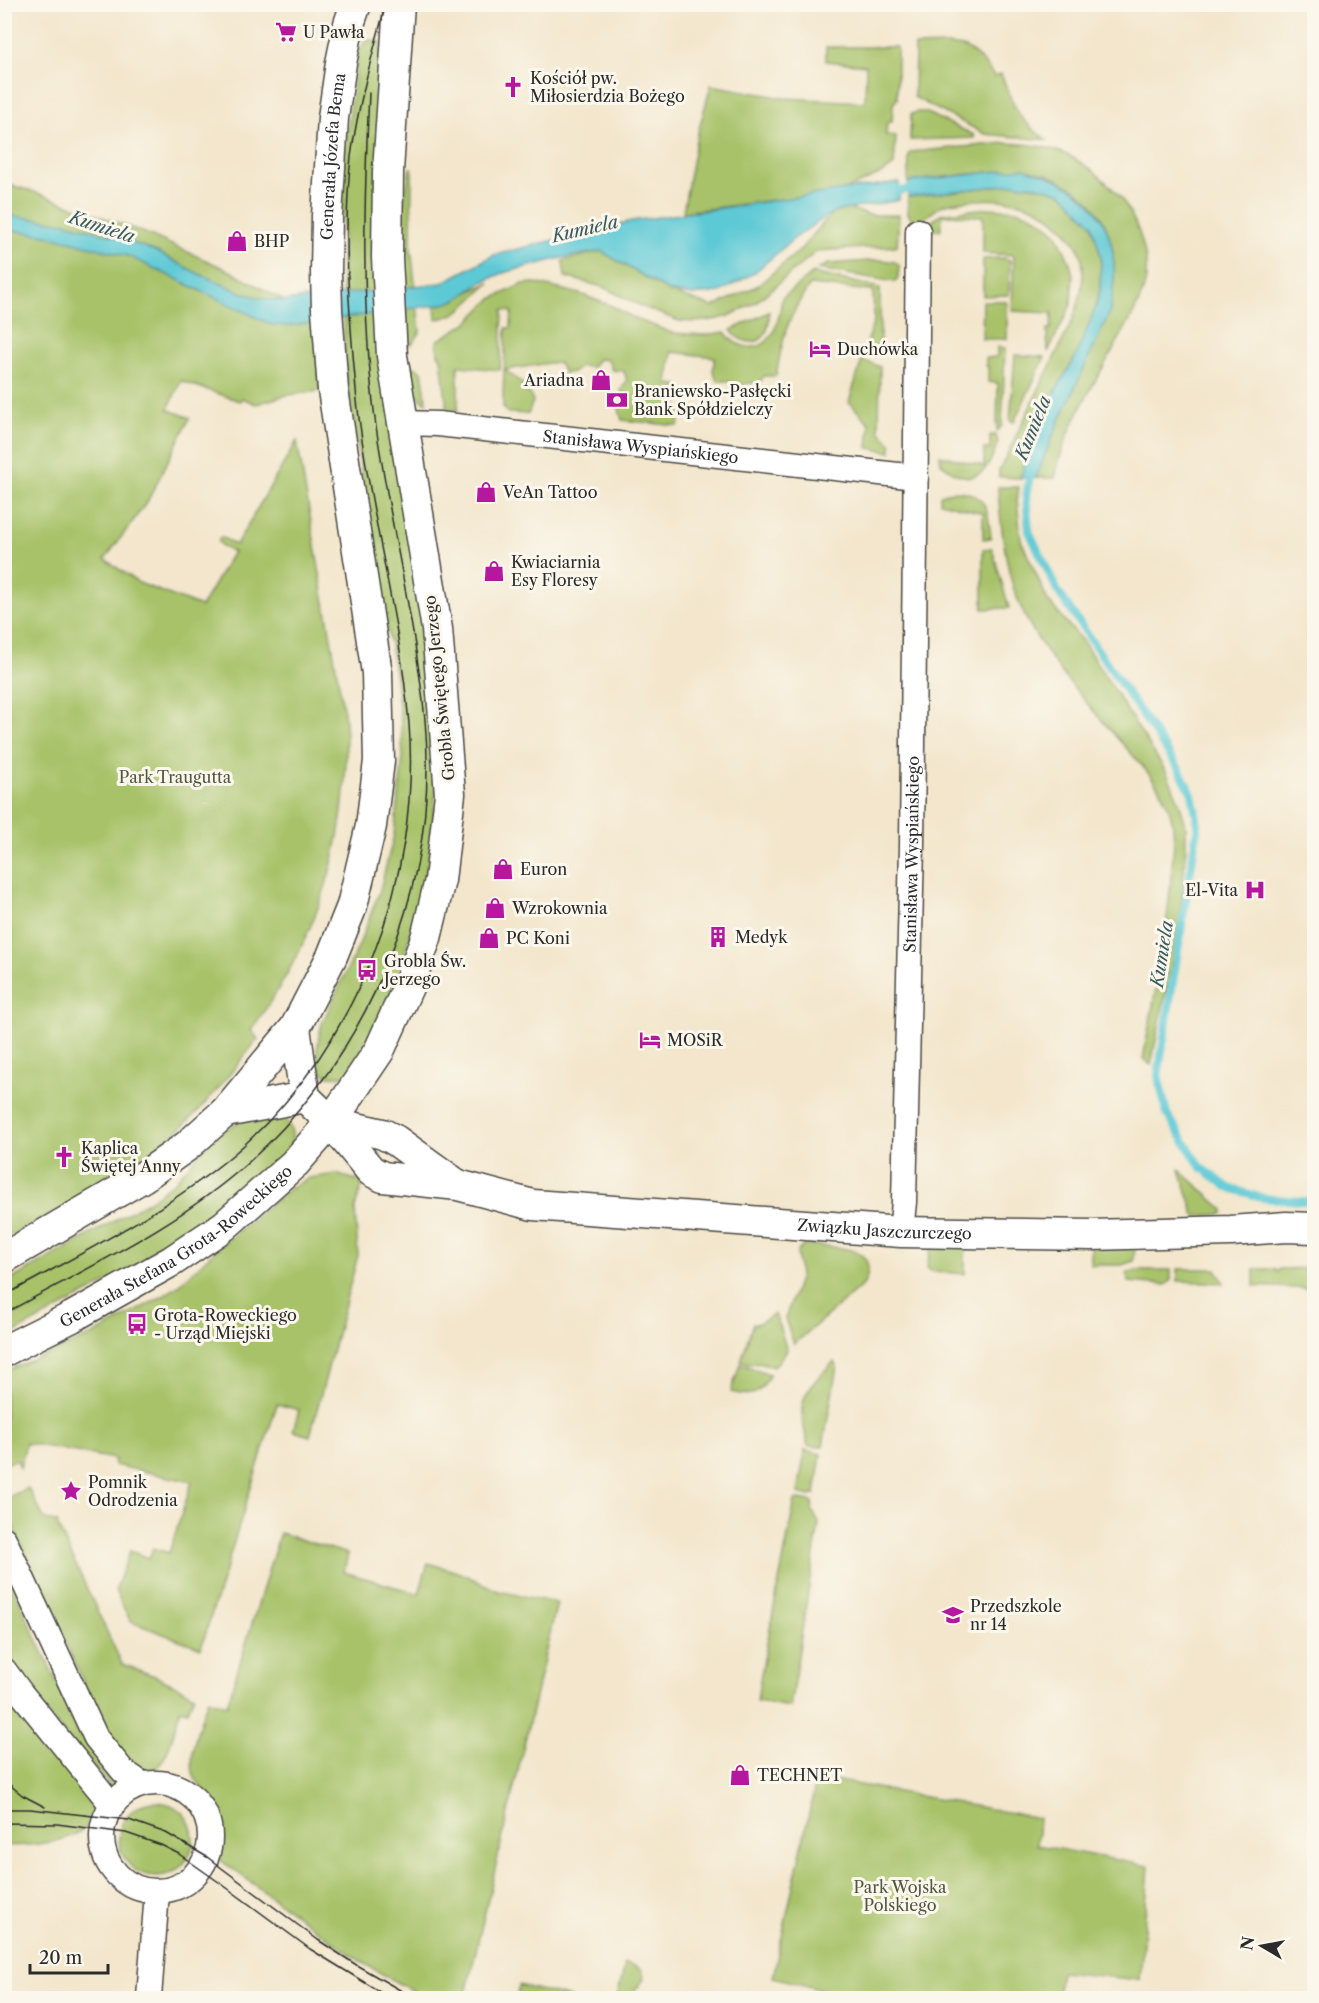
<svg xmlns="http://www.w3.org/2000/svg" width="1319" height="2003" viewBox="0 0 1319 2003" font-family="'Libre Caslon Text',serif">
<rect width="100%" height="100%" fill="#fbf7ec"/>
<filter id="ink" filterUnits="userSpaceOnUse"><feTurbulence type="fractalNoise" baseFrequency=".0167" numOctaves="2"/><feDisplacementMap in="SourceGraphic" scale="12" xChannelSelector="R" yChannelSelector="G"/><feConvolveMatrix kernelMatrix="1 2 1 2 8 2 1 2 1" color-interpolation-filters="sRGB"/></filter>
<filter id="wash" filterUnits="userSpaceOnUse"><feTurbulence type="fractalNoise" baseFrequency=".008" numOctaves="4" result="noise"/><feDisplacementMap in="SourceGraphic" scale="24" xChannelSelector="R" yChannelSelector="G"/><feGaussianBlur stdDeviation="1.35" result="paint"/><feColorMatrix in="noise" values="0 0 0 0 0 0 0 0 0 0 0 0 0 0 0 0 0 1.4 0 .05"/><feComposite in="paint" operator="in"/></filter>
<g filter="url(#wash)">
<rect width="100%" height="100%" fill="#f3e6cc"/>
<g fill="#a7c269" stroke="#69764a" stroke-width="1.5">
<path d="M371,40l11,2 35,555 15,103 5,82 -8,75 -6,32 -20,70 -18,48 -37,67c-41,13 -32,-27 -26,-51l37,-78 21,-55 14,-55 9,-78 -2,-34 -5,-46 -17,-92 -33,-210 -4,-93 2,-126 14,-102 7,-13z"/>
<path d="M948,45c5,1 10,1 15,2 11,4 26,20 31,30l7,-3c13,33 16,45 46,66l-62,-6 -71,-37 1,-51z"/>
<path d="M826,47h71v52l-4,5 -1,18h-5l-1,13 10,1 -2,29 -11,8 -40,18 -160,21 13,-72 15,-55 73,13 81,4 1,-37 -40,-4z"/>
<path d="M917,112h8l49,23v3l-64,2 1,-26z"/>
<path d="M1005,143c47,1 72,11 106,44 23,22 42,69 33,101 -6,19 -16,36 -26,53 -24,44 -54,87 -63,137h-19l16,-41 57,-123c10,-47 8,-100 -38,-127 -8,-4 -16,-11 -25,-13 -46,-7 -91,2 -138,8l1,-27 2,-3z"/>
<path d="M410,168h2l-1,79 9,85c-4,6 -5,13 -14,13l-4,-81v-53z"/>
<path d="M5,184l27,7 113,42 83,37 57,31 28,-4 7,94 -33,4 -31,9 -14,-6 -2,3 -59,-20 -13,28 22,9 -43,84 -42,57 34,24 62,24 32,-55 -11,-6 -4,-5 3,-4 15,8 61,-104 48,278c7,118 -25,216 -94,311l7,9c-24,30 -47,61 -75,87 -51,48 -117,80 -178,112z"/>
<path d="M1013,184l35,4 14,5 30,30 9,34 -1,33 -4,17 -21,51 -25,42 -2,14 -18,37 -10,27 -21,-1v-6l74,-152c7,-19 13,-44 8,-64 -3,-10 -11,-19 -18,-27 -25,-26 -54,-30 -89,-28 -9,1 -19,1 -28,4 -12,4 -19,16 -31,18l-7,-8v-17z"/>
<path d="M847,208l23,7h29l-2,31 -80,5 -61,51 -27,14 -15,4 -20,2 -15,-1 -36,-14 -40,-20 -38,-10 -2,-16 38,-10 69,41 43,15 44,-21 42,-35 34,-39z"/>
<path d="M988,208l30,2 21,9 18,15 13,29 3,13 -2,29 -23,47 -1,-23h4l1,-16 -40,-2 2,-56 -31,-2v-37l-41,-1 -1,15h-18l17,-16z"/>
<path d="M1005,258l5,2 -1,35 -26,1v-37z"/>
<path d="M883,260l12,2 4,3 -1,13 -3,4 -77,-13 10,-5z"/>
<path d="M813,273l67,15v65l-15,-3 9,-30 -1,-29 -63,-6c-24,34 -27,52 -34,91h-12l-6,8 -11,-1 -7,5 -8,-1 -3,-6h-11l-5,-10 2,-14 -43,-5 -5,32 11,1 4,11 -6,8 5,11 -3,11 -56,-6 -3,-11 7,-10 -5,-9 6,-9 -3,-10 -12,-1 -4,-10 -10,-1 -6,8 -12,-1 -6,6 -10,1 -5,-10h-10l-44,7 21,16 7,15 -5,13 -20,-1 -5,-6v-11l3,-68h5l1,-17 -9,-1 -3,60 -42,-4v44l-11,-1 -6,-51 -3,-4 -1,-13 30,-18 24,-24 32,-15 12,-1 45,11 32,12 22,12 38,15 32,2 21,-3c6,9 12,13 23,15 26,3 32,-30 34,-49z"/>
<path d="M490,283c-17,14 -30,34 -54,36l-1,-14c21,-2 35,-17 55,-22z"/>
<path d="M983,301h21l3,2v36h-25z"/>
<path d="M769,312c0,8 0,17 -5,24 -9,11 -27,5 -33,-6z"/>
<path d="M997,347l8,1 -3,78 -5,5 1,-48 -10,-1v-16h-2v-8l11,-1z"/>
<path d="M1015,355l30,2 -31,65 -4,-1z"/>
<path d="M862,360l18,7 -1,63 12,13v9l-23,-4 2,-24 -21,-22z"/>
<path d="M410,365l12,6 5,32c-14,-7 -20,-25 -17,-38z"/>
<path d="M990,435h6l2,7c-3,8 -6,20 -13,27 -13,15 -33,5 -44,-6l-1,-8 44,11v-17h6z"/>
<path d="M998,487h21l-2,13 4,40 27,61 36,42 83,130 13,31 6,22v20l-7,82 -28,137 -8,-6c11,-61 24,-121 28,-184 2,-19 5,-40 0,-59 -8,-33 -38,-59 -59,-84 -35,-40 -72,-80 -93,-129 -13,-30 -19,-82 -21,-116z"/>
<path d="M955,491c32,1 33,20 36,47l-8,1v-26l-43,-11v-7z"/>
<path d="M992,548l17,60 -26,1v-60z"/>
<path d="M282,1116c10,9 13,21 7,32 -75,86 -187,136 -284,190v-55l144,-82 25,-19 40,-46 28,-16z"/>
<path d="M1180,1170l44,40 -1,4 -28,2z"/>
<path d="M336,1174l27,8 -8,26 3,47 -48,181 -17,-5 6,-21 -22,-6 -76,244 -70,-26 -16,-31 15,-40 19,7 4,-10 16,5 23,-71 -78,-17 1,-6 -89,-16 -6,25 -3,-8 -12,4v-93l88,-36 70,-39 15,-10 32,-31 80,-67 19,-10z"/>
<path d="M1135,1243l-1,18 -12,4h-31v-20z"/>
<path d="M805,1244c25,5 78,-2 59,40l-70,60 -9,-25 15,-43 -3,-24z"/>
<path d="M931,1246h34v28l-35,-3 -3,-4z"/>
<path d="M1314,1268v21l-60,-3v-17h21v2l3,1 1,-3z"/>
<path d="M1178,1269h38l8,14 -46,-2z"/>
<path d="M1136,1270h35v11l-5,4 -38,-3 -1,-9z"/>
<path d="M775,1314l12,36 -13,17 -15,-5 -8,2 -10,-3 12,-38 4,1z"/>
<path d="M834,1362l3,4 -14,80 -4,1 -11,-1c-2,-12 -7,-26 -6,-38 1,-18 20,-35 32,-46z"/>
<path d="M740,1364l30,10c-12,22 -15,23 -39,18z"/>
<path d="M805,1450l16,4 -6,40 -5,2 -12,-3z"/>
<path d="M28,1488l17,32 11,2 66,142 33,12 39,19 -6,16 -8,-2c-5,17 -16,84 -47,56 -9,-8 -17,-20 -25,-29l-103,-227 -1,-10z"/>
<path d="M799,1499l10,2 4,2 -1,7 7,13 -29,184 -33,-6 4,-27 34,-174z"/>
<path d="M280,1533l68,21 -4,18 75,22 9,-31 33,10 37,18 59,12 -92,395h-38l-31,-16 -36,-21 -140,-101c4,-21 5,-39 -7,-58 -6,-9 -15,-16 -19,-26 -7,-20 7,-57 14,-77l19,6z"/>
<path d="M4,1568l75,162 38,52 -1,5 -3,2 -80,-92 -28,-42z"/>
<path d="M4,1684l91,119c0,6 0,14 -4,19 -14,20 -64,25 -86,23z"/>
<path d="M817,1777l222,41 -2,27 112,21 -9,114 -79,-8 -4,26h-205l-79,-21z"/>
<circle cx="156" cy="1839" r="37"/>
<path d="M625,1964c10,2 18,3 19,15l-15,19h-12z"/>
<path d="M519,1985l53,13h-55z"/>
</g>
<g fill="#5dc9d5" stroke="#447a80" stroke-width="1.5">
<path d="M1023,168c79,20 103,69 86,146l-57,123 -16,41h-16l10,-27 18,-37 2,-14 25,-42 21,-51 4,-17 1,-33 -9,-33 -30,-31 -25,-7 -24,-2 -105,13v-15z"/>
<path d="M899,182v18l-66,12 -36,24 -43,37 -34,19 -27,3 -23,-3 -69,-41 -44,8 -54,14 -21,9 -26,18 -12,4 -156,22 -16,-1 -144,-69 -83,-21 -40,-6v-14l61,8 49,13 42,16 40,21 46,20 17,5 25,3 157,-18 52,-28 138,-34z"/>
</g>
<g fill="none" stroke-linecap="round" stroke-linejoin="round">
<g stroke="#5dc9d5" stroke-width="8">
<path d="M891,192l27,-4"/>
<path d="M1032,467l-6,28 3,36 28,59 122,179 13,25 6,30 -40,252 9,38 34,53 28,21 34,10 51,4"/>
</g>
</g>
</g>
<g filter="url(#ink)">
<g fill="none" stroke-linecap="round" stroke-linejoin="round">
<defs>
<g id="minor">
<path id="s1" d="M402,423l36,1 478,53"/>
<path id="s2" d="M901,1232l3,-30 8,-357 6,-614"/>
<path d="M4,1539l92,199 27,33 19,13"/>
<path d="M4,1670l17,23 91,112"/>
<circle cx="156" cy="1837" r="54"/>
<path d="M149,1998l8,-106"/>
</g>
<g id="tertiary">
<path id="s3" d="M295,1028l10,69 26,25 40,49 12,6 75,8 75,20 368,27 191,3 139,-4 55,-4 28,1"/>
<path d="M225,1112l80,-15"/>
<path d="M331,1122l52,12 12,6 61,44"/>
<path id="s4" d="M4,1258l139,-81 44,-31 38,-34 70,-84 37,-72 20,-50 19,-80 8,-65 -2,-88 -44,-283 -6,-80 -1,-38 1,-56 6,-98 8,-55 8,-39 7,-20"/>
<path id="s5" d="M4,1351l68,-34 100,-56 52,-35 71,-63 36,-41 48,-71 29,-64 18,-49 14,-58 10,-86 -13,-165 -45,-273 -5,-98 1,-87 11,-167"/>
</g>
</defs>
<use href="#minor" stroke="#494743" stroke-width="27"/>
<use href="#tertiary" stroke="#494743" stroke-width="33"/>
<use href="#minor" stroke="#fff" stroke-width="24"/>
<use href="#tertiary" stroke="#fff" stroke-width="30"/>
<g stroke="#2b2b2b" stroke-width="1.5">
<path d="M4,1296c83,-46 168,-87 239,-150 115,-104 178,-268 166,-422 -9,-108 -40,-214 -52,-323 -7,-77 -15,-167 -6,-244 7,-52 21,-102 35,-153"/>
<path d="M4,1314c84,-47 175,-88 247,-154 120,-110 189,-277 174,-440 -10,-101 -36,-200 -50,-301 -14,-109 -11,-217 -6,-326"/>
<path d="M4,1780l18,15 23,12"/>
<path d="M4,1809h26l99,11 37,13 41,24 111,83 40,26 56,32"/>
<path d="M4,1823l53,1 69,9 35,12 18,9 44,31 87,64 80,49"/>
</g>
</g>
</g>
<defs>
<symbol id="supermarket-bare" viewBox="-9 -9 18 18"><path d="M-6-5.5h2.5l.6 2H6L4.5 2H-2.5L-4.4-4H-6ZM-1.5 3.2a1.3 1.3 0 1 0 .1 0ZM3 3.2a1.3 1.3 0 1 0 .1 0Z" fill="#b5179e" stroke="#fbf7ec" stroke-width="2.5" paint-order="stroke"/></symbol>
<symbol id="church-bare" viewBox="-9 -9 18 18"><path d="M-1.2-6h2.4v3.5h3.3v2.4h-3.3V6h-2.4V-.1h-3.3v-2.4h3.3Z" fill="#b5179e" stroke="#fbf7ec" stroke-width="2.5" paint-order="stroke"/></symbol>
<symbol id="shop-bare" viewBox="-9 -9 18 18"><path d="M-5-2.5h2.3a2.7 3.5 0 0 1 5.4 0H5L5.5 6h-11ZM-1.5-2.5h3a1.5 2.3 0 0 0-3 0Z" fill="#b5179e" stroke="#fbf7ec" stroke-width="2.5" paint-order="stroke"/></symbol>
<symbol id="hotel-bare" viewBox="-9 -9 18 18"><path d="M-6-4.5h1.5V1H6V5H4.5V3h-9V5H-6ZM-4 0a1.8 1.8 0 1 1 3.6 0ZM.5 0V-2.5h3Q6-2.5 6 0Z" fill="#b5179e" stroke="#fbf7ec" stroke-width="2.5" paint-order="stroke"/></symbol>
<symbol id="bank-bare" viewBox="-9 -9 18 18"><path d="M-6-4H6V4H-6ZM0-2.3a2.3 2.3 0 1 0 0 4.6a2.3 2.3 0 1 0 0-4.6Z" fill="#b5179e" stroke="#fbf7ec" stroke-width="2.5" paint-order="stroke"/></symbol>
<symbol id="hospital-bare" viewBox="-9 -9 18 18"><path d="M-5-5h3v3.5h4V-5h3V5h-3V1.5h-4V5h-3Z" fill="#b5179e" stroke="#fbf7ec" stroke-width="2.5" paint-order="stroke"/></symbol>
<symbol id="building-bare" viewBox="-9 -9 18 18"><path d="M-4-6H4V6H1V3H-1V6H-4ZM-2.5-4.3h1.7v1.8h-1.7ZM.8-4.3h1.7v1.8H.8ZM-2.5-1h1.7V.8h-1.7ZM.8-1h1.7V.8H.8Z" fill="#b5179e" stroke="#fbf7ec" stroke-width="2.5" paint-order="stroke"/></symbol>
<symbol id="bus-bare" viewBox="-9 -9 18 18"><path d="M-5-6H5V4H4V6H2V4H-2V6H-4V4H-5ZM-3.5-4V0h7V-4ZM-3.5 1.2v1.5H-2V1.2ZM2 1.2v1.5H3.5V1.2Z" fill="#b5179e" stroke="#fbf7ec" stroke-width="2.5" paint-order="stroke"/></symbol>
<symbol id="sight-bare" viewBox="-9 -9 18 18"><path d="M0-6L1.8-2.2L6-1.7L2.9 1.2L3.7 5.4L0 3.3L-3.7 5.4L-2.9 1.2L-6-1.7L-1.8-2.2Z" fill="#b5179e" stroke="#fbf7ec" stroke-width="2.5" paint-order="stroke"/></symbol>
<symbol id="school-bare" viewBox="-9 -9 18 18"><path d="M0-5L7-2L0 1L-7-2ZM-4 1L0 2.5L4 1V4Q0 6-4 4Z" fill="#b5179e" stroke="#fbf7ec" stroke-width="2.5" paint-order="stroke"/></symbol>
</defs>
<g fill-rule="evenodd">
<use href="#supermarket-bare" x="271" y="17" width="30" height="30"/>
<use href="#church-bare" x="498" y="72" width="30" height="30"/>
<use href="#shop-bare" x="222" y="226" width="30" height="30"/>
<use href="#hotel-bare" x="805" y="334" width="30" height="30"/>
<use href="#shop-bare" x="586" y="365" width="30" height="30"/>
<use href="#bank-bare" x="602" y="385" width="30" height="30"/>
<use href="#shop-bare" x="471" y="477" width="30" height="30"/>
<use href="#shop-bare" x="479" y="556" width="30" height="30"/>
<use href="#shop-bare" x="488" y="854" width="30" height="30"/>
<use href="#hospital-bare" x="1240" y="875" width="30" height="30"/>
<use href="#shop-bare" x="480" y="893" width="30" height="30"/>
<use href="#building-bare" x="703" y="922" width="30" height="30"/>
<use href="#shop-bare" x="474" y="923" width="30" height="30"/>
<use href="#bus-bare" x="352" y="955" width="30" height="30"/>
<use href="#hotel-bare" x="635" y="1025" width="30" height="30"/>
<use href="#church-bare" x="49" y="1142" width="30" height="30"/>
<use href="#bus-bare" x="122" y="1309" width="30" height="30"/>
<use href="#sight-bare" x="56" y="1476" width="30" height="30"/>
<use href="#school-bare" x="938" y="1600" width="30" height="30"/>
<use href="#shop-bare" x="725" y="1760" width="30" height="30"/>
</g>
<g text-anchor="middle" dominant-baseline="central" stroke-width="6" stroke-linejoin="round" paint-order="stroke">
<g font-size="16" fill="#2b2b2b" stroke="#fbf7ec" text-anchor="start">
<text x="303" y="32">U Pawła</text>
<text x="530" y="78">Kościół pw.<tspan x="530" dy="18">Miłosierdzia Bożego</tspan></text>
<text x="254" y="241">BHP</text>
<text x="837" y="349">Duchówka</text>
<text x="584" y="380" text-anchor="end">Ariadna</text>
<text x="634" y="391">Braniewsko-Pasłęcki<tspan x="634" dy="18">Bank Spółdzielczy</tspan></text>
<text x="503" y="492">VeAn Tattoo</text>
<text x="511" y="562">Kwiaciarnia<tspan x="511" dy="18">Esy Floresy</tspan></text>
<text x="520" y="869">Euron</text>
<text x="1238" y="890" text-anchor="end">El-Vita</text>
<text x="512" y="908">Wzrokownia</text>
<text x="735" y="937">Medyk</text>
<text x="506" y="938">PC Koni</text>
<text x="384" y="961">Grobla Św.<tspan x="384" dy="18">Jerzego</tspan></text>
<text x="667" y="1040">MOSiR</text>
<text x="81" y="1148">Kaplica<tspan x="81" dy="18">Świętej Anny</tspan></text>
<text x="154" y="1315">Grota-Roweckiego<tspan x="154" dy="18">- Urząd Miejski</tspan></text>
<text x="88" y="1482">Pomnik<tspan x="88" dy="18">Odrodzenia</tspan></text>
<text x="970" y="1606">Przedszkole<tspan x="970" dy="18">nr 14</tspan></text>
<text x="757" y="1775">TECHNET</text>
</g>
<g font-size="16" fill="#2b2b2b" stroke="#fbf7ec">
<text stroke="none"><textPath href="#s4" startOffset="1266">Generała Józefa Bema</textPath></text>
<text stroke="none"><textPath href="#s1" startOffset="240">Stanisława Wyspiańskiego</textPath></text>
<text transform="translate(439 688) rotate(-96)">Grobla Świętego Jerzego</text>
<text stroke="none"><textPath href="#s2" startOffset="378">Stanisława Wyspiańskiego</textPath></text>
<text stroke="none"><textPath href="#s3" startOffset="688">Związku Jaszczurczego</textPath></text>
<text stroke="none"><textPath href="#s5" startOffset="202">Generała Stefana Grota-Roweckiego</textPath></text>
</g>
<g font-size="16" fill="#50583e" stroke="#fbf7ec">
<text x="175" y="777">Park Traugutta</text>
<text x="900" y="1887">Park Wojska<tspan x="900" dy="18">Polskiego</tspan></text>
</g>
<g font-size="18" font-style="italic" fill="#3a5a5e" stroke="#fbf7ec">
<text transform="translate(102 227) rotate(18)">Kumiela</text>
<text transform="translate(585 229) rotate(-13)">Kumiela</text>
<text transform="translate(1033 428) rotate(-68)">Kumiela</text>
<text transform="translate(1162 954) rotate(-81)">Kumiela</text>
</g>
</g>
<rect width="1319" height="2003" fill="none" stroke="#fbf7ec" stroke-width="24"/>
<g transform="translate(1262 1946) rotate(280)" stroke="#fbf7ec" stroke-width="4.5" paint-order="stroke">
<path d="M0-4.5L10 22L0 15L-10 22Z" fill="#2b2b2b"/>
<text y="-9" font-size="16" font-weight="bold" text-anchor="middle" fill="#2b2b2b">N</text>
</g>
<path d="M30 1964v9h78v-9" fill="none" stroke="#2b2b2b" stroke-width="3"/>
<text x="39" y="1964" font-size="18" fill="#2b2b2b" stroke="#fbf7ec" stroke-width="4.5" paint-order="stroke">20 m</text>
</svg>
